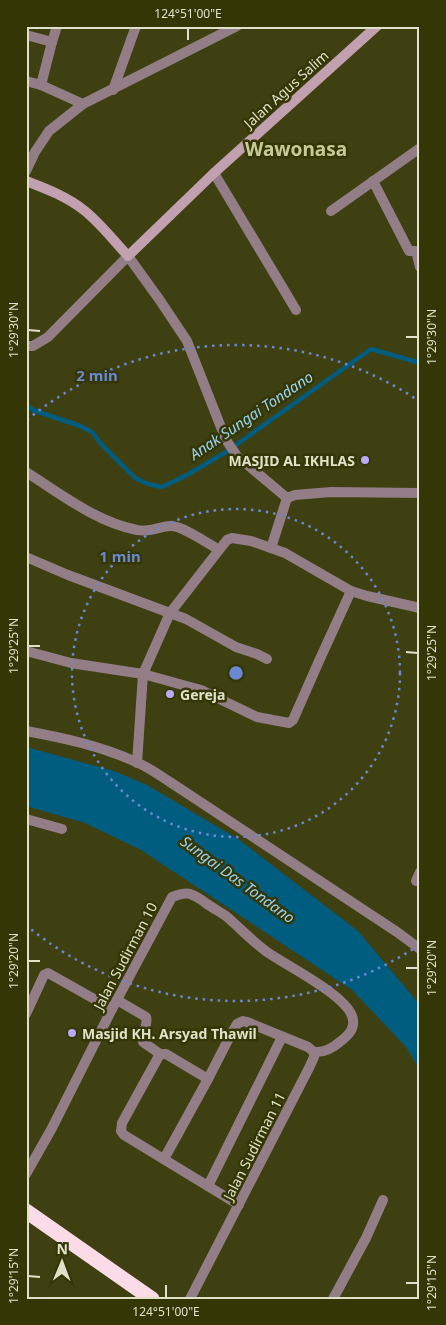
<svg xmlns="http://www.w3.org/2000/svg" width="446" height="1325" viewBox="0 0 446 1325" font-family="'Noto Sans',sans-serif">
<rect width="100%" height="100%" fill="#3e4012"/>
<path fill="#005d80" d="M26,747l88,24 33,14 91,54 120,92 62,74v65l-14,-23 -54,-57 -211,-140 -56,-27 -59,-17z"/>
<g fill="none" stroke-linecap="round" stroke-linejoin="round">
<path stroke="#005d80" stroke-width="4.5" d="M26,404l7,6 47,16 12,6 10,13 33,33 13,6 14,3 25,-12 39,-23 145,-103 49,14"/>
<g stroke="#937d86" stroke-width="10">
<path d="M26,35l26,7"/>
<path d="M26,81l15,4 42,19"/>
<path d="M41,85l11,-43 5,-16"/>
<path d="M113,90l23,-64"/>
<path d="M26,171l9,-19 14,-21 34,-27 154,-78"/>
<path d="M214,173l82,137"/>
<path d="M373,181l36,70h7l4,16"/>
<path d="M331,211l89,-63"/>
<path d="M26,346h7l15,-9 80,-81 31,43 28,42 39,99 11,16 50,42 8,-3 36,-3 89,1"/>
<path d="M26,472c35,22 70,50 111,58 12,3 23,-4 34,-4 12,0 36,17 48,24l8,-10 5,-2 19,3 34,12 66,38 16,5 53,12"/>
<path d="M271,548l16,-50"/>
<path d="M26,557l42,18 118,44 50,28 21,7 10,5"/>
<path d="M26,651l45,12 72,11 27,-61 49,-63"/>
<path d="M26,731c38,7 75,15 110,31 12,5 23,13 34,20l227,150 23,17"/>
<path d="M137,763l6,-89 58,16 56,27 32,6 4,-3 26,-59 32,-70"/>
<path d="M26,819l36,10"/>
<path d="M416,881l4,-9"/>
<path d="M117,1000l29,17c3,9 -6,16 -3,25l17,12"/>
<path d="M26,1014l18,-39 4,-2 64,36"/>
<path d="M208,1079l-42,-25h-6l-38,69 -1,8 3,4 115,70"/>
<path d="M164,1159l44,-80 20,-39 9,-16 6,-3 4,1 61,25 6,5v5l-5,11 -119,231"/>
<path d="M26,1174l26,-46 60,-119 60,-112c6,-2 12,-5 18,-3 6,2 12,6 17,10 6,4 13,8 19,12 14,12 26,25 41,36 20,14 77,42 85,64 4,11 -2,18 -11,25 -8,7 -16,12 -27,11"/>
<path d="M208,1186l74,-149"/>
<path d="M333,1299l33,-61 17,-38"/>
</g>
<path stroke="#c3a0af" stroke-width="10" d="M26,181c21,8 42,16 59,30 16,13 29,30 43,45l86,-83 163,-147"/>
<path stroke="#fcdbe8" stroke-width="15" d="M26,1211l126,88"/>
</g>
<path fill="none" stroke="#dfe2c9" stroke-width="2" d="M188,40v-12M28,330l12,1M406,337h12M28,646h12M406,652l12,1M28,961h12M406,968h12M28,1276l12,1M406,1283h12M166,1298v-13"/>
<g fill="none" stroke="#6b89d2" stroke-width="2.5" stroke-dasharray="2.5 5">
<circle cx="236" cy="673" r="164"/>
<path d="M419 945A328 328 0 0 1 27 926M27 420A328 328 0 0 1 419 401"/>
</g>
<g fill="#b9abf7" stroke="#343605" stroke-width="2">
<circle cx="365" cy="460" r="5"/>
<circle cx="170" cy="694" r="5"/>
<circle cx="72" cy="1033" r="5"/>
</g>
<g text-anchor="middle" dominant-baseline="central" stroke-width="5" stroke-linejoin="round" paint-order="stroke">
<g font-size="14" fill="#dfe2c9" stroke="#343605">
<text transform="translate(286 89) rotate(-42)">Jalan Agus Salim</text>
<text transform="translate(125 956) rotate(-62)">Jalan Sudirman 10</text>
<text transform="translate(254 1146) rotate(-63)">Jalan Sudirman 11</text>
</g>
<g font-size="14" font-weight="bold" fill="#dfe2c9" stroke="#343605" text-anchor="start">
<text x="355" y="460" text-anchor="end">MASJID AL IKHLAS</text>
<text x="180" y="694">Gereja</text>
<text x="82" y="1033">Masjid KH. Arsyad Thawil</text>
</g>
<g font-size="15" font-style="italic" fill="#97d1f1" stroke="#343605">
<text transform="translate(251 415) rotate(-34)">Anak Sungai Tondano</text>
<text transform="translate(238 879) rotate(36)">Sungai Das Tondano</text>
</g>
<g font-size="19" font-weight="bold" fill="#c7cb99" stroke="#343605">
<text x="296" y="149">Wawonasa</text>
</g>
</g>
<circle cx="236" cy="673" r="8" fill="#6b89d2" stroke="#343605" stroke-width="2.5"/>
<g font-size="15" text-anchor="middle" font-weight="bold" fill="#6b89d2" stroke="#343605" stroke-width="5" stroke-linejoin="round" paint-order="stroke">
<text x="97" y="381">2 min</text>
<text x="120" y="562">1 min</text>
</g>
<rect width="446" height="1325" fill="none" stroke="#343605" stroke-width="55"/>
<g transform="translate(62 1262) rotate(1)" stroke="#343605" stroke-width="4" paint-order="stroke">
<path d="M0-4L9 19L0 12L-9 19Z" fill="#dfe2c9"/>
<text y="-8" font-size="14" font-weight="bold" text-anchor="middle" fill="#dfe2c9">N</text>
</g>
<rect x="28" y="28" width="390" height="1270" fill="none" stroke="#dfe2c9" stroke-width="2"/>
<g font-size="12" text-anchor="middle" fill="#dfe2c9">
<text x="188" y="18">124°51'00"E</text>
<text transform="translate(14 330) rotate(-90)" y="4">1°29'30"N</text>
<text transform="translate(432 337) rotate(-90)" y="4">1°29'30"N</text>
<text transform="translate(14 646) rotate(-90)" y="4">1°29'25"N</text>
<text transform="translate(432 653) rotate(-90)" y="4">1°29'25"N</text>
<text transform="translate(14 961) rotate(-90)" y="4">1°29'20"N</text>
<text transform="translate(432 968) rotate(-90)" y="4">1°29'20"N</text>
<text transform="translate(14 1276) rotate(-90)" y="4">1°29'15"N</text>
<text transform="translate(432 1283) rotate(-90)" y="4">1°29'15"N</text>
<text x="166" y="1316">124°51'00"E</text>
</g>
</svg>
